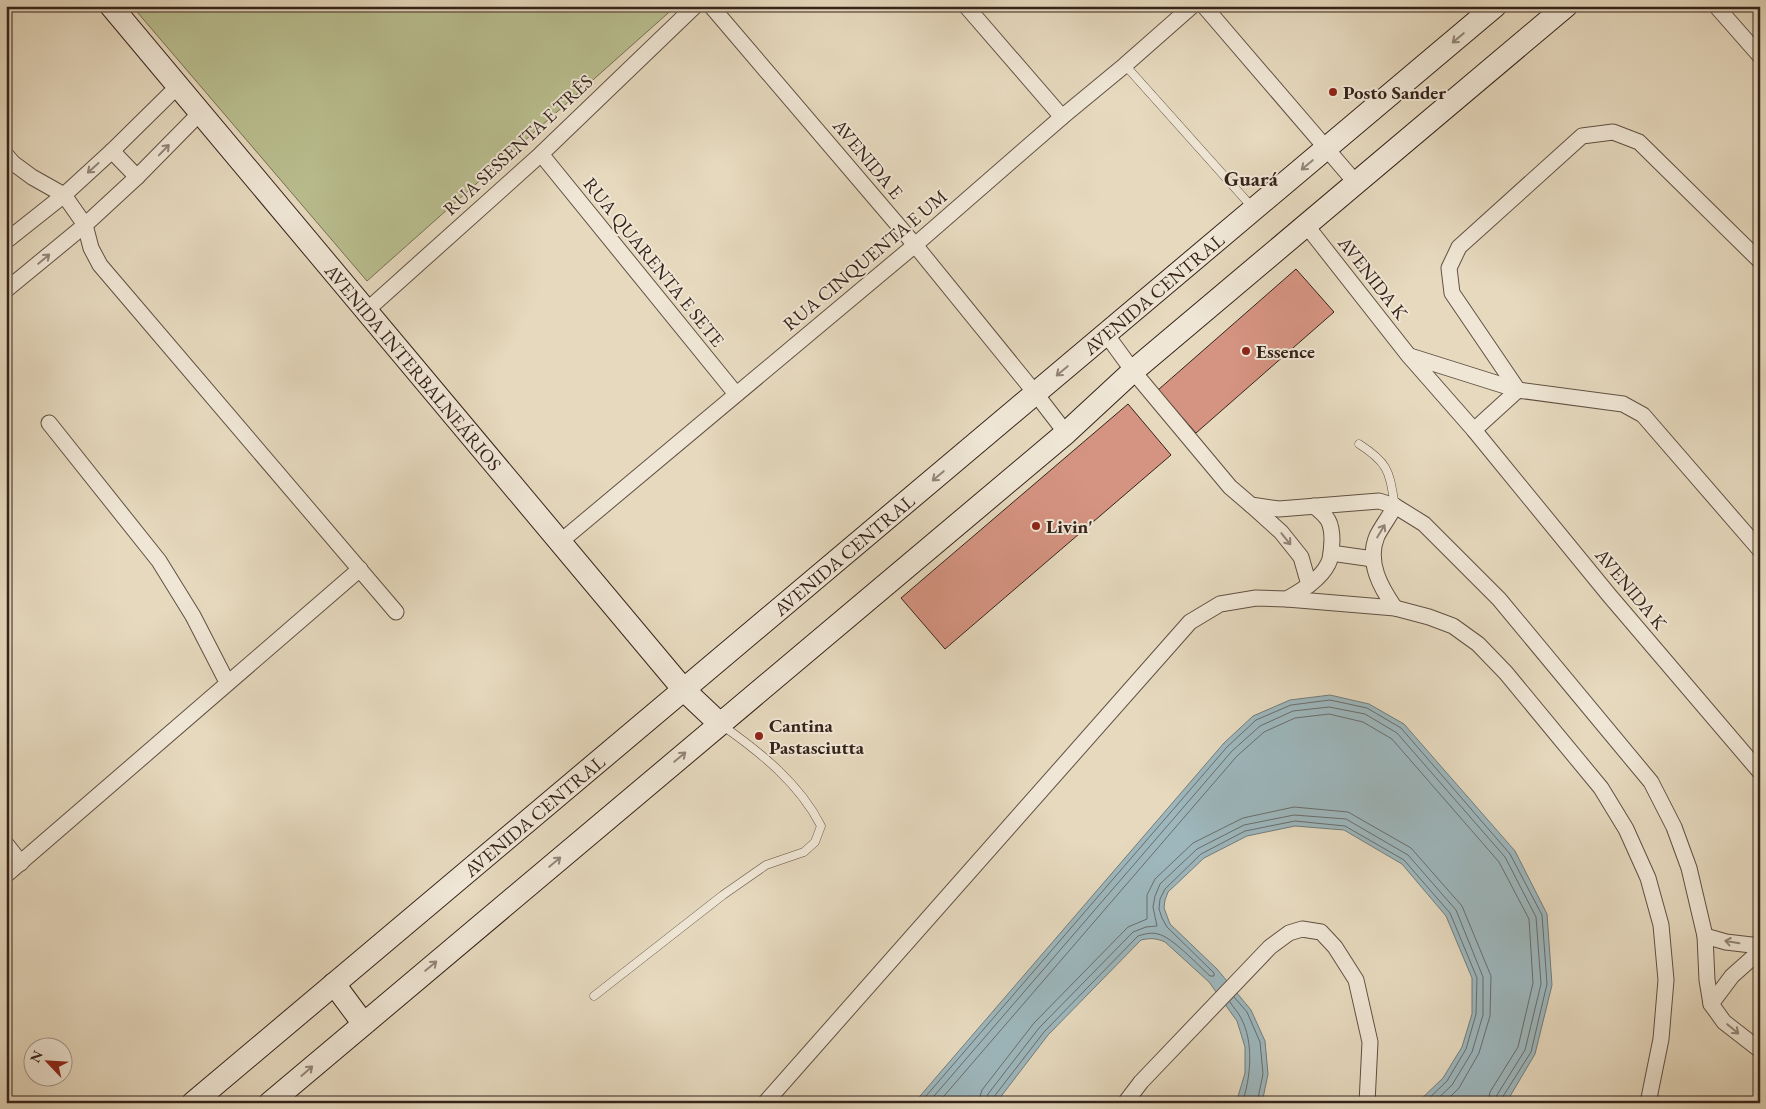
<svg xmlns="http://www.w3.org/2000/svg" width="1766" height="1109" viewBox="0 0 1766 1109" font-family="'EB Garamond',serif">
<rect width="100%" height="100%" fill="#e6d9be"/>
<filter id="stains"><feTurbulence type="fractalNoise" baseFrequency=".004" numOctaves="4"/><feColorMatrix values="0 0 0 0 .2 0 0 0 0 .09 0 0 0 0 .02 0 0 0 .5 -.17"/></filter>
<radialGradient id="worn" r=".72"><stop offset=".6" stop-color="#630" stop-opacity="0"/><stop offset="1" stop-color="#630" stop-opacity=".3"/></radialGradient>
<path fill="#b9be8f" stroke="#777054" d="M132,6h544l-309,275z"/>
<path fill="#9db7bd" stroke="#737c7c" d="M1330,695l39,9 35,20 111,127 32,63 5,71 -17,69 -29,49h-89l26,-25 19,-31 10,-33v-36l-26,-62 -44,-52 -58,-34 -49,-4 -48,10 -43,22 -36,34 -3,8 -1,8 6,16 47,45 34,41 14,31 3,33 -6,29h-26l9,-30v-26l-8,-26 -28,-39 -44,-40c-9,-4 -15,-4 -24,-2l-93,95 -52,68h-82l310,-360 29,-27 37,-16z"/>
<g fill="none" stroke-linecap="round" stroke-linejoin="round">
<g stroke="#696d6c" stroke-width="1">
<path d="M1234,997l13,15 13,30 3,32 -6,29"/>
<path d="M1230,1002c3,5 8,10 11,16 13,24 10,60 1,85"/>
<path d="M920,1103l307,-356 29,-27 35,-15 39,-5 37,8 34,20 109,126 32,61 5,69 -16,68 -29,46v5"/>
<path d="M928,1103l304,-352 28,-25 33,-15 36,-4 36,7 32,19 108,124 31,60 5,67 -16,66 -28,45 -2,8"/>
<path d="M938,1103l299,-347 27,-24 31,-14 34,-4 34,8 29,17 107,123 30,57 4,64 -15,64 -28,45 -2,11"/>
<path d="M978,1103l4,-13 52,-67 94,-96 19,-8v-24l8,-16 38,-36 50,-25 51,-11 54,5 63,36 51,58 29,70 -1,40 -11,37 -20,35 -15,15"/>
<path d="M986,1103l2,-9 51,-66 94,-96 13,-5 11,-1 -4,-19 2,-11 5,-12 37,-35 47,-24 50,-10 52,4 62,36 48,55 27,67v38l-11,37 -20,33 -19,18"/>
<path d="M992,1103l1,-5 51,-66 94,-96c7,-2 13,-4 20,-2 14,3 40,31 52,42h4v-3l-47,-46 -5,-9 -3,-9 1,-10 5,-10 36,-35 44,-23 50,-10 50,5 59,34 46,53 27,65 -1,36 -10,35 -19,32 -23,22"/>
</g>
</g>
<g fill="#d59381" stroke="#35231a">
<path d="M1296,269l38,43 -138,121 -38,-43z"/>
<path d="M1128,404l43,51 -226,194 -44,-51z"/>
</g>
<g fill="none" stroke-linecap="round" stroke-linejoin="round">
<defs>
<g id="lane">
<path d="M1125,65l127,142"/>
<path d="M1359,444c31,20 30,28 36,62"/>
<path d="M594,996l129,-101 43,-30 38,-13 11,-10 6,-16c-21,-42 -61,-74 -98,-100"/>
</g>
<g id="street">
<path d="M711,6l204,239 121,149 30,39"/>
<path d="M966,6l96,111"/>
<path d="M1204,6l152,177"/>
<path d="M1716,6l44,50"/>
<path d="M112,151l25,26"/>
<path d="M541,154l195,240"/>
<path d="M6,155l7,8 19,14 32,18 21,30 6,23 9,17 296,347"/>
<path d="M1306,225l103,131 65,74 135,165 151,177"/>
<path d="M6,241l58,-46 48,-44 66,-65"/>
<path d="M6,290l79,-65 52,-48 63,-64"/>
<path d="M366,311l175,-157 154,-148"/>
<path d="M1106,334l27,37 97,116 21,18 28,4 100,-8 16,5 29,18 75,75 152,183 23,45 15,41 16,68 2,44 4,24 13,18 36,28"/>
<path d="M1410,356l108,34"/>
<path d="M1518,390l-66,-97 -3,-25 10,-21 123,-111 31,-4 26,10 121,119"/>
<path d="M49,423l110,138 34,55 34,66"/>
<path d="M1474,430l44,-40 105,14 20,11 117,135"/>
<path d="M1251,505l30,27 20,25 8,28"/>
<path d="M560,542l355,-297 147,-128 63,-52 67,-59"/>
<path d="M1331,553l42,6"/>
<path d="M1287,599c15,-9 33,-19 41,-35 4,-7 3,-16 4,-23 0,-19 -4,-24 -18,-35"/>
<path d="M1395,608c-14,-20 -29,-46 -18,-72 5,-10 13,-20 18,-30"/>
<path d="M6,844l15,19"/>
<path d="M6,875l354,-306"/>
<path d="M1705,936l21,6 34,4"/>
<path d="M1711,1004l21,-28 28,-25"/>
<path d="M765,1103l425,-481 30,-18 36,-6 31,1 108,9 34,9 24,9 25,18 28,29 95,115 25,41 22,49 13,47 5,55 -5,59 -13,64"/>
<path d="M1125,1103l16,-21 129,-135 19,-14 13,-4 19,3 14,15 21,33 14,62 -3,61"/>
</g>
<g id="secondary">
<path id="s1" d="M111,6l573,684 36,34"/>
<path d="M334,984l29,39"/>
<path id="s2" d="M193,1103l1302,-1097"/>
<path d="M270,1103l796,-670 67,-62 433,-365"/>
</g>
</defs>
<use href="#lane" stroke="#615043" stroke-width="9"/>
<use href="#street" stroke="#615043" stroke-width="17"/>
<use href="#secondary" stroke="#35231a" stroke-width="24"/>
<use href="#lane" stroke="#efe6d5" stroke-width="8"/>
<use href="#street" stroke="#efe6d5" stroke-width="15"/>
<use href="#secondary" stroke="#efe6d5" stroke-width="22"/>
</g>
<defs><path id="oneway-shaft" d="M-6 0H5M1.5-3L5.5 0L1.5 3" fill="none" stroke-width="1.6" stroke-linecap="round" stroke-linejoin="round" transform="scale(1.25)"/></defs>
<g stroke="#928478">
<use href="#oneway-shaft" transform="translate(1458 38) rotate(140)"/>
<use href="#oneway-shaft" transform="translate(164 150) rotate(-46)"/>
<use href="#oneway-shaft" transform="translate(1307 165) rotate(140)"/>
<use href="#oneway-shaft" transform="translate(93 168) rotate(138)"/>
<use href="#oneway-shaft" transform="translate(44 259) rotate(-40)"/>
<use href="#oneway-shaft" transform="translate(1062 371) rotate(140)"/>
<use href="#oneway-shaft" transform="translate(938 476) rotate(140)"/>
<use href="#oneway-shaft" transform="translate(1381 531) rotate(-59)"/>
<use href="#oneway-shaft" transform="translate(1286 539) rotate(51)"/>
<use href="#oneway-shaft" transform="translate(680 757) rotate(-40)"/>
<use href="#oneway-shaft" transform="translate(555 862) rotate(-40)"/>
<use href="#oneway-shaft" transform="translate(1732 942) rotate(-171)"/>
<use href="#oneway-shaft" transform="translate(431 966) rotate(-40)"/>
<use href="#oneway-shaft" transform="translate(1733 1029) rotate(40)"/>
<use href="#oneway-shaft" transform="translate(307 1071) rotate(-41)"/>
</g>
<g fill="#8f2418" stroke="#efe6d5" stroke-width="2">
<circle cx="1333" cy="92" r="5"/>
<circle cx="1246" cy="351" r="5"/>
<circle cx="1036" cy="526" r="5"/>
<circle cx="759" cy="736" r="5"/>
</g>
<g text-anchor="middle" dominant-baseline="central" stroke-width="4" stroke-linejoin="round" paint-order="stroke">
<g font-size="19" font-weight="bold" fill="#35231a" stroke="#efe6d5" text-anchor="start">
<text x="1343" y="92">Posto Sander</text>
<text x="1256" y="351">Essence</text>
<text x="1046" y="526">Livin'</text>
<text x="769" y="725">Cantina<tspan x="769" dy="22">Pastasciutta</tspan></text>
</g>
<g font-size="19" fill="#35231a" stroke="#efe6d5">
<text transform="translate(518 145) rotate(-43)">RUA SESSENTA E TRÊS</text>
<text transform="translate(868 159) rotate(50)">AVENIDA E</text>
<text transform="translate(865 260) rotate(-40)">RUA CINQUENTA E UM</text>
<text transform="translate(654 262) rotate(51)">RUA QUARENTA E SETE</text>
<text transform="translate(1373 278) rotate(52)">AVENIDA K</text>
<text stroke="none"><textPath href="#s2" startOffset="1256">AVENIDA CENTRAL</textPath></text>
<text stroke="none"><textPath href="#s1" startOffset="471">AVENIDA INTERBALNEÁRIOS</textPath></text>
<text stroke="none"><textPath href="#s2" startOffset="851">AVENIDA CENTRAL</textPath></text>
<text transform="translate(1631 589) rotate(50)">AVENIDA K</text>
<text stroke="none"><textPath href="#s2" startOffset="446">AVENIDA CENTRAL</textPath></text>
</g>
<g font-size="21" font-weight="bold" fill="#35231a" stroke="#efe6d5">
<text x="1251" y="178">Guará</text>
</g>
</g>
<rect width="1766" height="1109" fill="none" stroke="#e6d9be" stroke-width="25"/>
<rect x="8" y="8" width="1751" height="1094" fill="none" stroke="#35231a" stroke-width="2.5"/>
<rect x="12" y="12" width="1741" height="1084" fill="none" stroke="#35231a"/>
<g transform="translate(48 1062) rotate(295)"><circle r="24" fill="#efe6d5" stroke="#a5988a"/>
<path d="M0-4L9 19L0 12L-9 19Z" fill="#8f2418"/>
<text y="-8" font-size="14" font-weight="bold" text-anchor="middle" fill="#35231a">N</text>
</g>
<rect width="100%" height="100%" filter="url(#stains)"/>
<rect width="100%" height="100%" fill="url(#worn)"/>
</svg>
